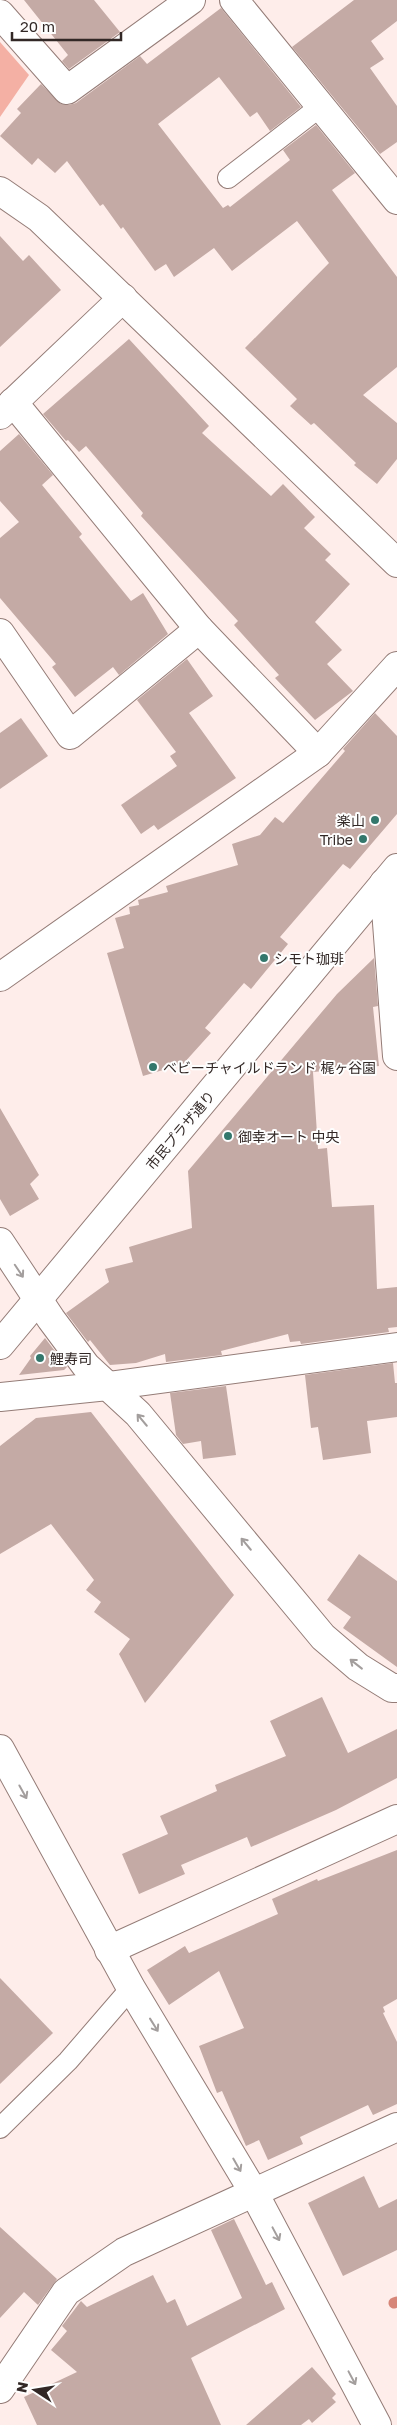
<svg xmlns="http://www.w3.org/2000/svg" width="397" height="2425" viewBox="0 0 397 2425" font-family="'Golos Text','Noto Sans JP',sans-serif">
<rect width="100%" height="100%" fill="#feedea"/>
<path fill="#f4b0a4" d="M0,42l29,33 -29,42z"/>
<g fill="none" stroke-linecap="round" stroke-linejoin="round">
<path stroke="#d68678" stroke-width="11" d="M394,2303l3,-1"/>
</g>
<g fill="#c4aaa5">
<path d="M24,0h70l26,32 -51,37 -7,-8 6,-6z"/>
<path d="M354,0h43v21l-26,20 13,18 -14,9 27,38v36l-17,12 -88,-107z"/>
<path d="M221,8l80,99 -31,24 -13,-19 -7,5 -31,-40 -61,47 65,84 5,-3 2,2 60,-47 -7,-10 33,-25 39,48 -23,17 65,87v90l-34,28 34,28v36l-20,25 -23,-19 2,-2 -42,-40 -3,2 -21,-19 7,-7 -52,-51 84,-85 -32,-42 -65,50 -18,-23 -40,29 -8,-13 -11,7 -32,-44 -2,2 -18,-25 -3,2 -33,-45 -12,12 -17,-15 -6,7 -32,-29 21,-23 -4,-4 24,-25 20,20 8,1 7,-2 64,-47 7,8z"/>
<path d="M0,236l23,25 6,-6 32,35 -61,57z"/>
<path d="M129,339l80,87 -7,7 69,63 12,-12 32,33 -11,11 27,26 -6,6 25,24 -35,38 27,28 -15,14 26,27 -38,29 -40,-42 4,-3 -45,-50 4,-4 -97,-105 2,-3 -57,-67 -7,6 -11,-12 -2,1 -23,-27z"/>
<path d="M19,434l34,41 -11,10 40,49 -3,3 52,64 12,-8 25,41 -49,41 -6,-8 -38,30 -23,-30 4,-3 -56,-66v-60l19,-16 -19,-21v-50z"/>
<path d="M187,659l26,37 -24,17 47,65 -78,52 -4,-5 -13,9 -20,-29 56,-39 -7,-10 6,-4 -39,-52z"/>
<path d="M375,713l22,23v78l-47,55 -7,-5 -63,73 8,7 -37,45 -7,-6 -39,45 6,5 -28,31 -40,12 -36,-123 17,-5 -9,-30 15,-4 -1,-7 10,-2 -1,-5 30,-8 -2,-6 72,-21 -6,-21 28,-9 15,-18 8,6 62,-72 -2,-2z"/>
<path d="M21,718l27,38 -48,33v-56z"/>
<path d="M374,958l4,48 -5,1 6,59 -66,6 5,77 9,-1 5,59 42,-2 3,84 20,-2v40l-9,1 1,4 -88,12 -1,-3 -10,1 -2,-8 -67,17 1,4 -56,7 -1,-8 -29,9 -26,2 -20,-25 -2,2 -22,-29 43,-31 -4,-13 28,-7 -4,-15 63,-19 -4,-57 149,-177z"/>
<path d="M0,1108l39,67 -9,9 9,15 -29,17 -10,-17z"/>
<path d="M45,1338l22,29 -3,3 -45,5 12,-17 -1,-2z"/>
<path d="M393,1363l2,20h2v34l-30,4 4,32 -48,7 -5,-33 -7,1 -6,-53z"/>
<path d="M226,1386l10,69 -33,4 -2,-18 -18,3 -7,-9 -6,-42z"/>
<path d="M91,1412l143,183 -89,108 -26,-49 11,-15 -36,-27 7,-10 -15,-12 8,-10 -43,-56 -51,30v-108l36,-28z"/>
<path d="M359,1554l38,27v86l-54,-39 8,-11 -24,-17z"/>
<path d="M322,1697l26,56 49,-24v49l-61,32 -85,37 -4,-10 -66,28 4,9 -46,20 -17,-40 46,-20 -8,-18 57,-25 -2,-6 71,-29 -16,-35z"/>
<path d="M397,1850v149l-14,8 2,5 -2,1 14,29v62l-24,11 -5,-10 -68,32 3,7 -35,16 -9,-20 -13,6 -24,-55 -5,2 -18,-47 45,-18 -25,-57 -50,34 -22,-35 38,-24 4,7 89,-39 -6,-15 45,-20 1,2z"/>
<path d="M0,1978l53,55 -53,51z"/>
<path d="M364,2176l15,32 18,-9v51l-54,26 -35,-73z"/>
<path d="M234,2219l32,66 6,-3 13,27 -94,49 30,67h-184l-13,-28 53,-25 -26,-22 16,-19 -5,-5 19,-25 6,6 66,-32 14,28 8,-4 12,27 55,-28 -31,-68z"/>
<path d="M0,2227l57,52 -19,26 -14,-13 -24,26z"/>
<path d="M312,2367l24,27 -4,4 4,4 -24,21 -3,-4 -8,6h-55z"/>
</g>
<g fill="none" stroke-linecap="round" stroke-linejoin="round">
<defs>
<g id="service">
<path d="M228,178l93,-72"/>
<path d="M0,2128l68,-67 63,-73"/>
</g>
<g id="minor">
<path d="M234,0l163,200"/>
<path d="M0,14l67,76 124,-90"/>
<path d="M0,191l39,27 358,345"/>
<path d="M13,402l186,227 119,124"/>
<path d="M0,415l123,-117"/>
<path d="M0,633l70,102 129,-106"/>
<path d="M384,883l13,173"/>
<path d="M0,977l318,-224 79,-87"/>
<path d="M0,1242l51,77 35,47 52,48 185,223 35,30 34,21h5"/>
<path d="M0,1397l108,-11 289,-39"/>
<path d="M0,1749l131,239 122,203 124,234"/>
<path d="M109,1950l288,-131"/>
<path d="M0,2389l66,-97 58,-40 273,-125"/>
</g>
<path id="tertiary" d="M0,1345l397,-477"/>
</defs>
<use href="#service" stroke="#947c77" stroke-width="22"/>
<use href="#minor" stroke="#947c77" stroke-width="30"/>
<use href="#tertiary" stroke="#947c77" stroke-width="30"/>
<use href="#service" stroke="#fff" stroke-width="20"/>
<use href="#minor" stroke="#fff" stroke-width="28"/>
<use href="#tertiary" stroke="#fff" stroke-width="28"/>
</g>
<defs><path id="oneway-shaft" d="M-6 0H5M1.5-3L5.5 0L1.5 3" fill="none" stroke-width="1.6" stroke-linecap="round" stroke-linejoin="round" transform="scale(1.25)"/></defs>
<g stroke="#a39e9d">
<use href="#oneway-shaft" transform="translate(19 1271) rotate(56)"/>
<use href="#oneway-shaft" transform="translate(142 1420) rotate(-130)"/>
<use href="#oneway-shaft" transform="translate(246 1544) rotate(-130)"/>
<use href="#oneway-shaft" transform="translate(356 1664) rotate(-142)"/>
<use href="#oneway-shaft" transform="translate(23 1792) rotate(61)"/>
<use href="#oneway-shaft" transform="translate(154 2025) rotate(58)"/>
<use href="#oneway-shaft" transform="translate(237 2165) rotate(60)"/>
<use href="#oneway-shaft" transform="translate(276 2234) rotate(62)"/>
<use href="#oneway-shaft" transform="translate(352 2378) rotate(62)"/>
</g>
<g fill="#33776c" stroke="#fefefe" stroke-width="2">
<circle cx="375" cy="820" r="5"/>
<circle cx="363" cy="839" r="5"/>
<circle cx="264" cy="958" r="5"/>
<circle cx="153" cy="1067" r="5"/>
<circle cx="228" cy="1136" r="5"/>
<circle cx="40" cy="1358" r="5"/>
</g>
<g text-anchor="middle" dominant-baseline="central" stroke-width="4" stroke-linejoin="round" paint-order="stroke">
<g font-size="14" fill="#322826" stroke="#fefefe" text-anchor="start">
<text x="365" y="820" text-anchor="end">楽山</text>
<text x="353" y="839" text-anchor="end">Tribe</text>
<text x="274" y="958">シモト珈琲</text>
<text x="163" y="1067">ベビーチャイルドランド 梶ヶ谷園</text>
<text x="238" y="1136">御幸オート 中央</text>
<text x="50" y="1358">鯉寿司</text>
</g>
<g font-size="14" fill="#322826" stroke="#fefefe">
<text transform="translate(180 1130) rotate(-50)">市民プラザ通り</text>
</g>
</g>
<g transform="translate(35 2390) rotate(282)" stroke="#fefefe" stroke-width="4" paint-order="stroke">
<path d="M0-4L9 19L0 12L-9 19Z" fill="#322826"/>
<text y="-8" font-size="14" font-weight="bold" text-anchor="middle" fill="#322826">N</text>
</g>
<path d="M12 32v8h109v-8" fill="none" stroke="#322826" stroke-width="2.5"/>
<text x="20" y="32" font-size="15" fill="#322826" stroke="#fefefe" stroke-width="4" paint-order="stroke">20 m</text>
</svg>
